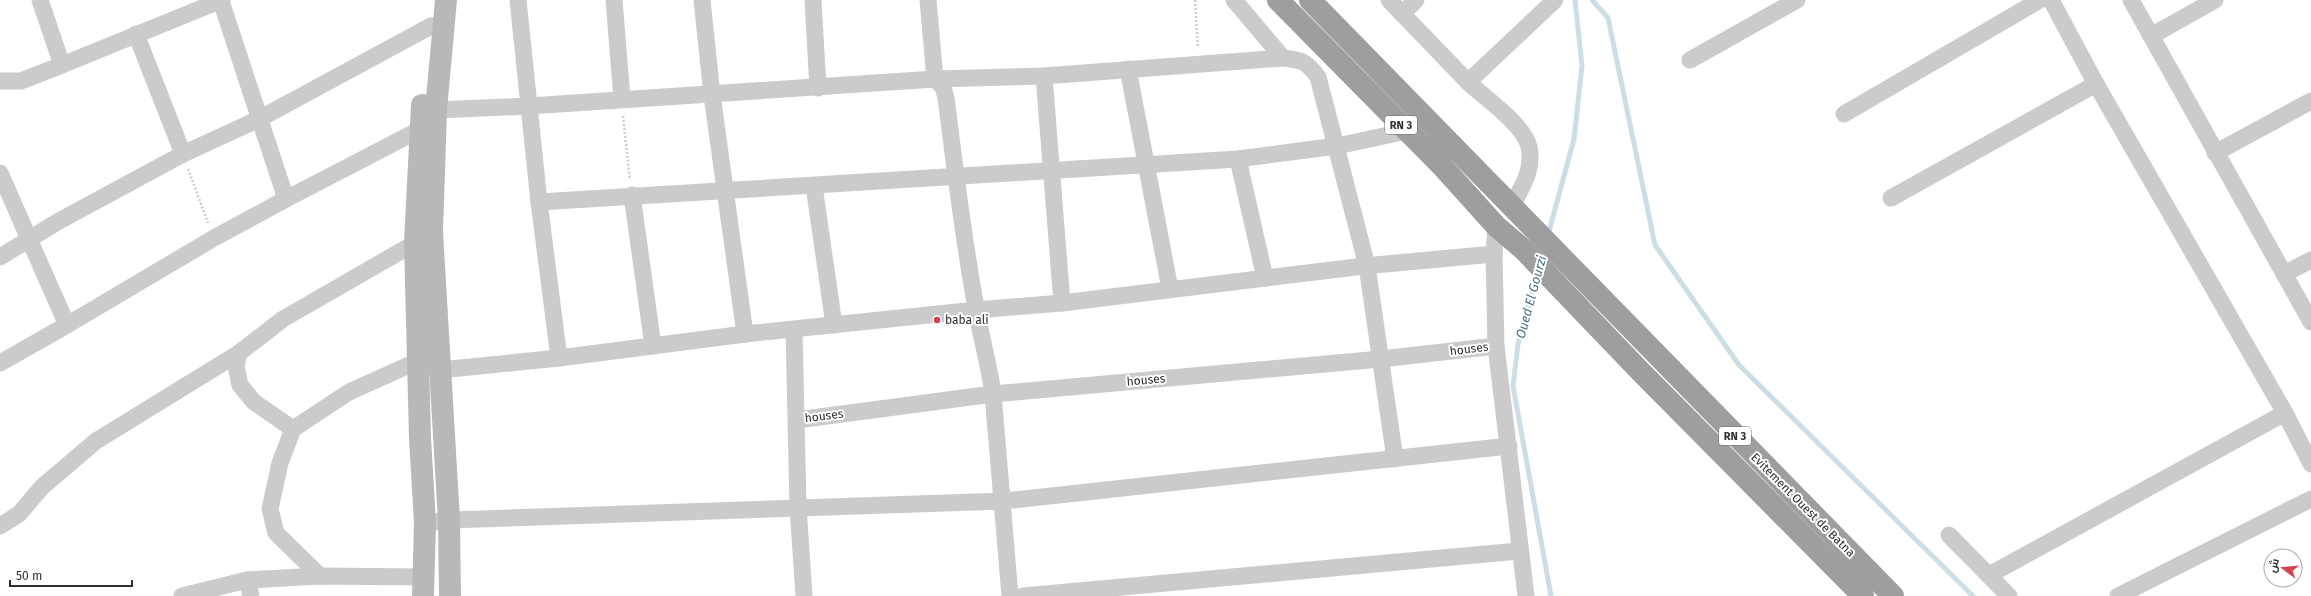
<svg xmlns="http://www.w3.org/2000/svg" width="2311" height="596" viewBox="0 0 2311 596" font-family="'Fira Sans',Cairo,sans-serif">
<rect width="100%" height="100%" fill="#fff"/>
<g fill="none" stroke-linecap="round" stroke-linejoin="round">
<g stroke="#cbdee8" stroke-width="5">
<path d="M1592,0l16,18 47,227 84,120 234,231"/>
<path d="M1548,235l26,-96 8,-73 -7,-66"/>
<path d="M1537,273l-19,71 -5,42 38,210"/>
</g>
<g stroke="#cbcbcb" stroke-width="2.5" stroke-dasharray="2 2" stroke-linecap="butt">
<path d="M1195,0l3,48"/>
<path d="M623,116l7,64"/>
<path d="M188,169l20,54"/>
</g>
<g stroke="#cbcbcb" stroke-width="17">
<path d="M40,0l22,65 160,-65"/>
<path d="M614,0l8,99"/>
<path d="M702,0l10,95 33,239"/>
<path d="M813,0l5,88"/>
<path d="M928,0l7,79 8,8 3,11c9,70 17,140 30,210 5,29 13,57 17,86l17,202"/>
<path d="M1234,0l49,58c19,2 23,3 35,19l49,189 28,193"/>
<path d="M1389,0c26,27 52,54 78,81 16,16 57,43 62,66 5,22 -7,40 -17,59"/>
<path d="M2051,0l45,84 189,329 26,51"/>
<path d="M2131,0l180,322"/>
<path d="M221,1l65,198 133,-69"/>
<path d="M1402,14l14,-14"/>
<path d="M136,34l47,120"/>
<path d="M2151,36l64,-36"/>
<path d="M1690,60l107,-60"/>
<path d="M1128,69l42,220"/>
<path d="M1044,76l18,227"/>
<path d="M0,81h21l41,-16"/>
<path d="M1468,82l87,-82"/>
<path d="M436,110l93,-4 -11,-106"/>
<path d="M1844,114l196,-114"/>
<path d="M2215,153l96,-52"/>
<path d="M1238,159l27,119"/>
<path d="M0,173l67,152 147,-87 72,-39"/>
<path d="M814,186l20,139"/>
<path d="M632,195l21,151"/>
<path d="M1891,198l205,-114"/>
<path d="M539,202l699,-43 99,-13 70,-15"/>
<path d="M1496,226l-2,28 2,92 30,250"/>
<path d="M0,257l59,-36 124,-67 76,-35 172,-93 12,-1"/>
<path d="M2284,274l27,-14"/>
<path d="M794,330l4,177 6,89"/>
<path d="M559,358l186,-24 231,-24 86,-7 302,-37 130,-12"/>
<path d="M0,363l67,-38"/>
<path d="M797,420l196,-26 388,-35 115,-13"/>
<path d="M293,429l-39,-27 -14,-17 -4,-19 3,-13 44,-34 132,-76"/>
<path d="M425,523l24,-3 555,-19 505,-55"/>
<path d="M0,526l19,-12 23,-27 54,-46 143,-88"/>
<path d="M1949,535l60,61"/>
<path d="M1989,575l296,-162"/>
<path d="M320,576l-44,-43 -6,-24 10,-46 13,-34 56,-37 69,-31 22,9 119,-12 -20,-156 -10,-96 406,-27 109,-3 239,-18"/>
<path d="M247,580l4,16"/>
<path d="M182,596l65,-16 73,-4 104,1"/>
<path d="M1023,596l496,-45"/>
<path d="M2118,596l193,-97"/>
</g>
<g stroke="#b8b8b8" stroke-width="22">
<path d="M446,0l-10,110 -4,122 17,288 1,76"/>
<path d="M422,105l-7,138 5,195 5,85 -2,73"/>
</g>
<g stroke="#9e9e9e" stroke-width="22">
<path d="M1278,0l164,166 54,60 28,24 116,121 223,225"/>
<path d="M1310,0l583,596"/>
</g>
</g>
<circle fill="#d34250" stroke="#fff" stroke-width="1.5" cx="937" cy="320" r="4"/>
<g text-anchor="middle" dominant-baseline="central" stroke-width="4" stroke-linejoin="round" paint-order="stroke">
<g fill="#fff" stroke="#6d6d6d" stroke-width="1">
<rect x="1385" y="116" width="32" height="18" rx="3"/>
<rect x="1719" y="427" width="32" height="18" rx="3"/>
</g>
<g font-size="11" font-weight="bold" fill="#2e2e2e">
<text x="1401" y="125">RN 3</text>
<text x="1735" y="436">RN 3</text>
</g>
<g font-size="12" fill="#2e2e2e" stroke="#fff" text-anchor="start">
<text x="945" y="320">baba ali</text>
</g>
<g font-size="12" fill="#2e2e2e" stroke="#fff">
<text transform="translate(1469 349) rotate(-7)">houses</text>
<text transform="translate(1146 380) rotate(-5)">houses</text>
<text transform="translate(824 416) rotate(-7)">houses</text>
<text transform="translate(1803 505) rotate(45)">Evitement Ouest de Batna</text>
</g>
<g font-size="13" font-style="italic" fill="#447088" stroke="#fff">
<text transform="translate(1531 297) rotate(-75)">Oued El Gourzi</text>
</g>
</g>
<g transform="translate(2283 568) rotate(286)"><circle r="19" fill="#ffffff" stroke="#ababab"/>
<path d="M0-3L7 15L0 10L-7 15Z" fill="#d34250"/>
<text y="-6" font-size="11" font-weight="bold" text-anchor="middle" fill="#2e2e2e">ش</text>
</g>
<path d="M10 580v6h122v-6" fill="none" stroke="#2e2e2e" stroke-width="2"/>
<text x="16" y="580" font-size="12" fill="#2e2e2e" stroke="#ffffff" stroke-width="3" paint-order="stroke">50 m</text>
</svg>
